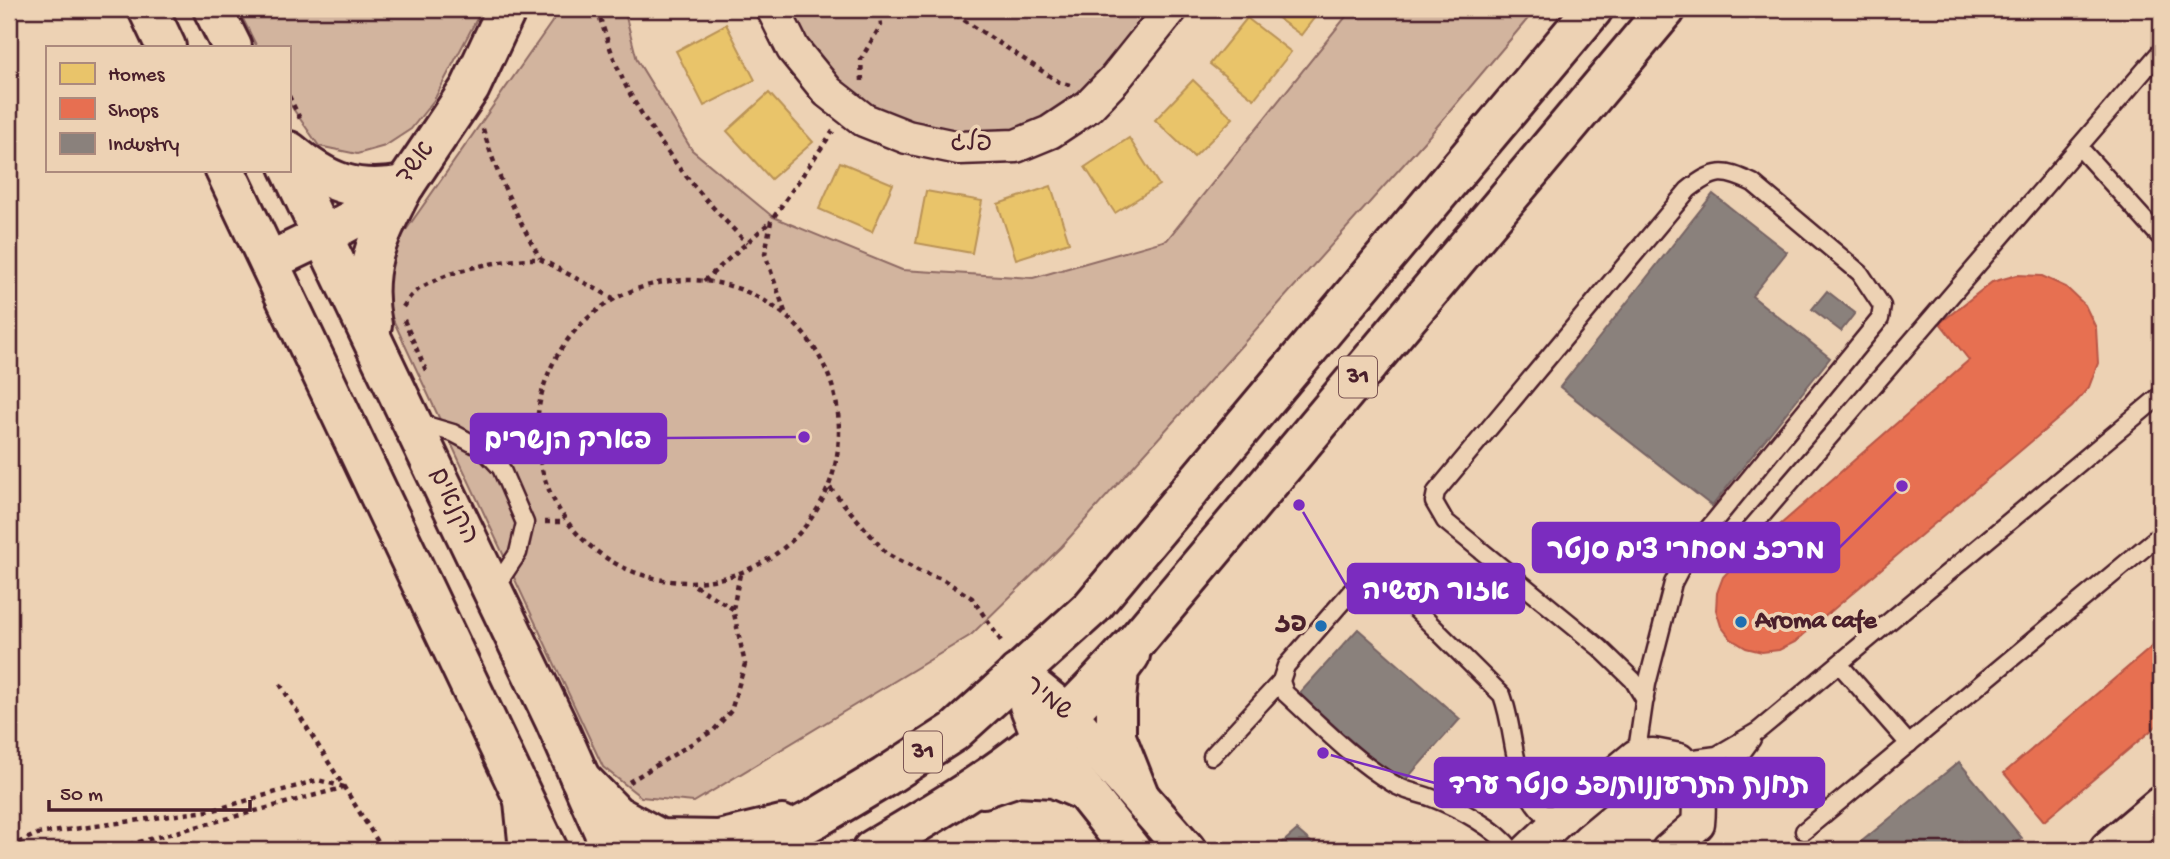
<svg xmlns="http://www.w3.org/2000/svg" width="2170" height="859" viewBox="0 0 2170 859" font-family="'Gochi Hand','Playpen Sans Hebrew',sans-serif">
<rect width="100%" height="100%" fill="#edd2b4"/>
<filter id="ink" filterUnits="userSpaceOnUse"><feTurbulence type="fractalNoise" baseFrequency=".0143" numOctaves="2"/><feDisplacementMap in="SourceGraphic" scale="14" xChannelSelector="R" yChannelSelector="G"/><feConvolveMatrix kernelMatrix="1 2 1 2 8 2 1 2 1" color-interpolation-filters="sRGB"/></filter>
<g filter="url(#ink)">
<g fill="#d2b49e" stroke="#8e6a64" stroke-width="2">
<path d="M238,9h244l-48,91 -23,29 -26,17 -28,8 -38,-8 -30,-43v-56h-32z"/>
<path d="M561,9h63l13,51 55,90 81,67 129,53 131,8 134,-38 185,-231h184l-107,127 -368,411 -90,88 -277,167 -53,-5 -38,-30 -230,-490z"/>
<path d="M790,9h361c-23,28 -44,62 -72,86 -17,15 -42,29 -65,35 -35,10 -113,-4 -144,-24 -37,-25 -60,-58 -80,-97z"/>
</g>
<g fill="#e9c46a" stroke="#b99257" stroke-width="2">
<path d="M1265,9h56l-20,26z"/>
<path d="M1247,18l44,34 -37,47 -44,-35z"/>
<path d="M726,24l29,56 -51,26 -28,-55z"/>
<path d="M1193,80l40,38 -39,39 -39,-37z"/>
<path d="M769,93l44,49 -42,37 -44,-48z"/>
<path d="M1129,138l30,47 -44,28 -30,-46z"/>
<path d="M840,162l53,22 -21,48 -53,-23z"/>
<path d="M1051,186l18,56 -53,17 -18,-55z"/>
<path d="M926,191l56,10 -10,52 -56,-10z"/>
</g>
<g fill="#e76f51" stroke="#b85746" stroke-width="2">
<path d="M2017,275l25,1 24,11 19,18 11,23 2,35 -9,24 -17,20 -277,235 -16,8 -17,2 -16,-4 -15,-9 -10,-13 -5,-16 1,-17 6,-16 11,-12 235,-205 -29,-37 52,-41z"/>
<path d="M2161,639v83l-117,99 -40,-48z"/>
</g>
<g fill="#8a817c" stroke="#776464" stroke-width="2">
<path d="M1713,194l74,58 -35,44 78,62 -118,148 -152,-119z"/>
<path d="M1827,291l28,22 -14,18 -29,-22z"/>
<path d="M1358,629l102,90 -59,66 -102,-91z"/>
<path d="M1959,762l63,76 -15,12h-156z"/>
<path d="M1297,830l23,20h-46z"/>
</g>
<g fill="none" stroke-linecap="round" stroke-linejoin="round">
<defs>
<g id="lane">
<path d="M2079,147l82,91"/>
<path d="M416,422l37,11 30,16 18,19 24,55 -7,30 -24,36"/>
<path d="M1741,540l420,-489"/>
<path d="M1839,664l70,80"/>
<path d="M1212,756l69,-75"/>
<path d="M1636,756c4,-24 7,-48 11,-72l26,-101 16,-31 191,-233 2,-13 -22,-33 -107,-90c-30,-14 -38,-14 -65,7l-252,302 -2,10 11,19 155,127 33,32 12,20"/>
<path d="M1679,760l38,-5 41,-24 403,-336"/>
<path d="M1700,803l25,-27 27,-37"/>
<path d="M1804,831l357,-297"/>
<path d="M1512,850c-16,-22 -54,-42 -80,-52 -13,-5 -29,-7 -40,-15 -40,-24 -73,-59 -107,-90l-4,-12 5,-15 70,-80 15,-6 17,2 114,113c15,40 8,88 42,119h20"/>
</g>
<g id="street">
<path d="M773,9l20,40 35,43 36,28 43,17 52,11 57,-2 34,-14 39,-26 25,-26 57,-71"/>
<path d="M1528,850l38,-36 70,-58 17,-1 26,5c18,25 22,33 19,64l-30,26"/>
</g>
<g id="secondary">
<path d="M148,9l18,38"/>
<path d="M213,9l19,38"/>
<path d="M289,151c38,32 66,43 116,34"/>
<path d="M289,166l266,555 57,129"/>
<path d="M225,170l323,680"/>
<path d="M270,261l52,-25 65,-35 18,-16 65,-97 37,-79"/>
<path d="M372,325c-11,-55 5,-88 30,-135"/>
<path d="M1017,674l50,40 119,136"/>
<path d="M1029,705l13,33 89,112"/>
<path d="M2109,850l52,-44"/>
</g>
<g id="highway">
<path d="M1130,655l-11,15 -3,29v38l23,58"/>
<path d="M580,778l36,37 44,24 59,1 63,-15"/>
<path d="M983,788l35,-12 36,2 30,13"/>
<path d="M524,801l5,49"/>
<path d="M754,850l64,-33 67,-40 69,-45 138,-125 501,-598"/>
<path d="M872,850c58,-35 119,-70 171,-114 33,-27 61,-61 91,-92l532,-635"/>
</g>
</defs>
<use href="#lane" stroke="#4a1f2b" stroke-width="21"/>
<use href="#street" stroke="#4a1f2b" stroke-width="37"/>
<use href="#secondary" stroke="#4a1f2b" stroke-width="44"/>
<use href="#highway" stroke="#4a1f2b" stroke-width="44"/>
<g stroke="#4a1f2b" stroke-width="4.5" stroke-dasharray="5 5" stroke-linecap="butt">
<path d="M597,9c10,30 20,63 36,90 31,54 70,100 114,144"/>
<path d="M947,9l112,73 11,3"/>
<path d="M862,81l-1,-22 20,-34 -2,-16"/>
<path d="M289,96l13,27"/>
<path d="M483,129c13,45 34,88 57,129"/>
<circle cx="688" cy="431" r="151"/>
<path d="M704,281l66,-59"/>
<path d="M403,307c3,-4 6,-10 10,-13 25,-23 93,-36 127,-35l73,39"/>
<path d="M785,312l-20,-58 6,-33 62,-90"/>
<path d="M404,320l23,53"/>
<path d="M512,453l23,-29"/>
<path d="M830,488l57,66 34,18 21,7 30,19 31,46"/>
<path d="M545,522h20"/>
<path d="M733,609l7,-35"/>
<path d="M280,684l103,166"/>
<path d="M629,782l85,-52 17,-19 14,-47 -12,-55 -41,-25"/>
<path d="M9,847l28,-13 177,-24 104,-30 26,7"/>
<path d="M109,850l233,-62"/>
</g>
<use href="#lane" stroke="#edd2b4" stroke-width="16"/>
<use href="#street" stroke="#edd2b4" stroke-width="32"/>
<use href="#secondary" stroke="#edd2b4" stroke-width="38"/>
<use href="#highway" stroke="#edd2b4" stroke-width="38"/>
</g>
</g>
<g fill="#1f6fb2" stroke="#edd2b4" stroke-width="2.5">
<circle cx="1741" cy="622" r="7"/>
<circle cx="1321" cy="626" r="7"/>
</g>
<g text-anchor="middle" dominant-baseline="central" stroke-width="7" stroke-linejoin="round" paint-order="stroke">
<g fill="#edd2b4" stroke="#7b5554" stroke-width="2">
<rect x="1339" y="356.5" width="38" height="41" rx="5"/>
<rect x="904" y="731.5" width="38" height="41" rx="5"/>
</g>
<g font-size="24" font-weight="bold" fill="#4a1f2b">
<text x="1358" y="377">31</text>
<text x="923" y="752">31</text>
</g>
<g font-size="26" fill="#4a1f2b" stroke="#edd2b4">
<text transform="translate(971 145) rotate(2)">פלג</text>
<text transform="translate(417 164) rotate(-54)">אשד</text>
<text transform="translate(452 507) rotate(64)">הקנאים</text>
<text transform="translate(1047 700) rotate(39)">שמיר</text>
</g>
<g font-size="26" font-weight="bold" fill="#4a1f2b" stroke="#edd2b4" text-anchor="start">
<text x="1755" y="622">Aroma cafe</text>
<text x="1307" y="626" text-anchor="end">פז</text>
</g>
</g>
<path fill="none" stroke="#7b2cbf" stroke-width="2.5" d="M804 437L666 438M1902 486L1839 548M1299 505L1348 589M1323 753L1435 783"/>
<g fill="#7b2cbf" stroke="#edd2b4" stroke-width="2.5">
<circle cx="804" cy="437" r="7"/>
<circle cx="1902" cy="486" r="7"/>
<circle cx="1299" cy="505" r="7"/>
<circle cx="1323" cy="753" r="7"/>
</g>
<g fill="#7b2cbf" stroke="#7b2cbf" stroke-width="2.5">
<rect x="471" y="414" width="195" height="49" rx="7"/>
<rect x="1533" y="523" width="306" height="49" rx="7"/>
<rect x="1348" y="564" width="176" height="49" rx="7"/>
<rect x="1435" y="758" width="389" height="49" rx="7"/>
</g>
<g font-size="28" text-anchor="middle" font-weight="bold" fill="#fff">
<text x="568" y="448">פארק הנשרים</text>
<text x="1686" y="558">מרכז מסחרי צים סנטר</text>
<text x="1436" y="599">אזור תעשיה</text>
<text x="1629" y="793">תחנת התרעננות/פז סנטר ערד</text>
</g>
<rect width="2170" height="859" fill="none" stroke="#edd2b4" stroke-width="35"/>
<rect x="18" y="18" width="2135" height="824" fill="none" stroke="#4a1f2b" stroke-width="2.5" filter="url(#ink)"/>
<rect x="46" y="46" width="245" height="126" fill="#edd2b4" stroke="#ac8a7d" stroke-width="2"/>
<rect x="60" y="63" width="35" height="21" fill="#e9c46a" stroke="#ac8a7d" stroke-width="2"/>
<text x="108" y="80" font-size="21" fill="#4a1f2b">Homes</text>
<rect x="60" y="98" width="35" height="21" fill="#e76f51" stroke="#ac8a7d" stroke-width="2"/>
<text x="108" y="116" font-size="21" fill="#4a1f2b">Shops</text>
<rect x="60" y="133" width="35" height="21" fill="#8a817c" stroke="#ac8a7d" stroke-width="2"/>
<text x="108" y="150" font-size="21" fill="#4a1f2b">Industry</text>
<path d="M49 800v10h201v-10" fill="none" stroke="#4a1f2b" stroke-width="3.5"/>
<text x="60" y="800" font-size="21" fill="#4a1f2b" stroke="#edd2b4" stroke-width="5" paint-order="stroke">50 m</text>
</svg>
